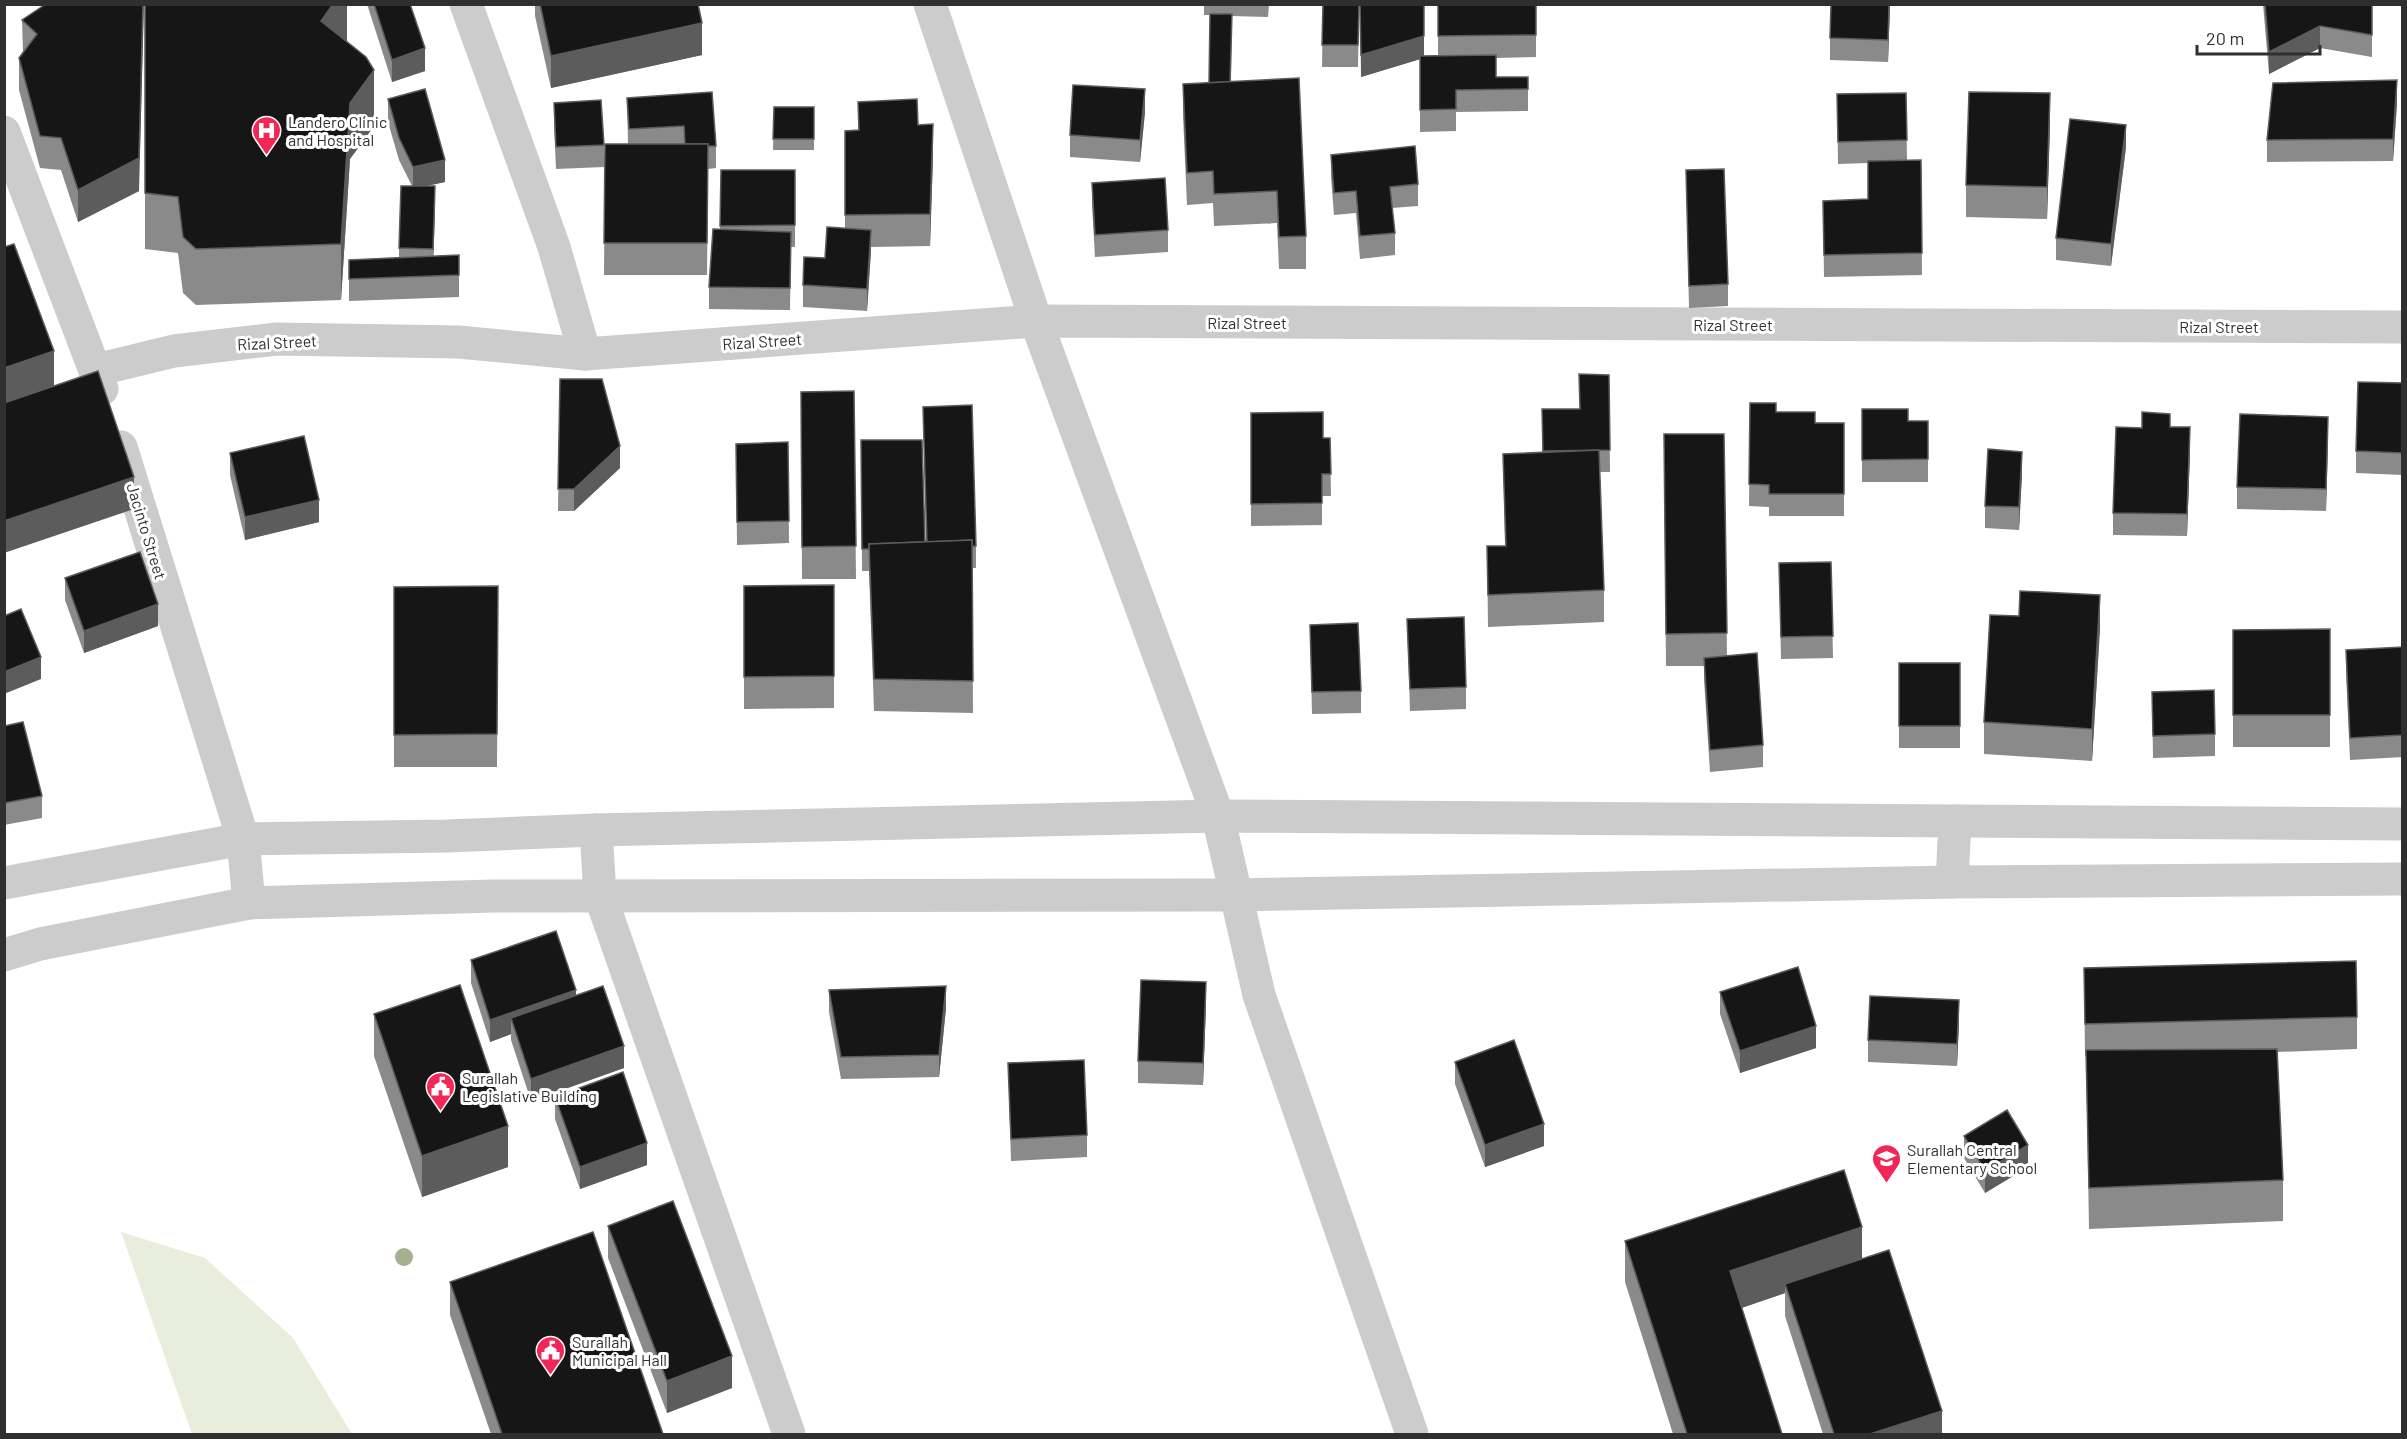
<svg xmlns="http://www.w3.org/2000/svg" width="2407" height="1439" viewBox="0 0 2407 1439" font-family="Barlow,sans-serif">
<rect width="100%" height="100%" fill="#fff"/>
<path fill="#e8eddc" d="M121,1232l84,26 88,80 59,96h-160z"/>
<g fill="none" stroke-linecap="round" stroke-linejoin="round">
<g stroke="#ccc" stroke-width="33">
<path d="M466,4l88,243 31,107"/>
<path d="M930,4l106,317 182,495 41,179 153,439"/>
<path d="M4,132l98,257"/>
<path d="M96,370l78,-19 103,-12 181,3 127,12 451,-33 1366,6"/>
<path d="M121,447l122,392 6,64"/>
<path d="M596,830l4,65 189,539"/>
</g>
<g stroke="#ccc" stroke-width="33">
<path d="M1952,882l3,-61"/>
<path d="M4,883l239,-44 204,-3 149,-6 622,-14 1184,8"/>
<path d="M4,955l36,-11 209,-41 245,-7 741,-1 717,-13 450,-3"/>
</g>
</g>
<circle fill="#a5af92" cx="404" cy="1257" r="9"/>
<g fill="#8a8a8a">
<path d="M46,4l93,187 -61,31 -17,-52 -21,-2 -21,-78v-32l4,-5 -1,-33z"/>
<path d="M145,4h202v38l27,84 -24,33 -9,141 -145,5 -13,-12 -5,-40 -33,-4z"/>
<path d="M367,4h43l15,67 -33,11z"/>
<path d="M535,4h163l4,51 -151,33 -16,-72z"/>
<path d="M1204,4h65l-1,13 -36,-1 -1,66 75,154v33h-27l-2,-46 -63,3 -1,-23 -26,2 -4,-89v-32l26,-1 1,-68h-6z"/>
<path d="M1323,4h36l-1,63h-36z"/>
<path d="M1360,4l64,52 14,-1v-51h98v53l-40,1v19h32v34l-72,1v19l-36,1v-73l-59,18z"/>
<path d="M1890,4l-2,58 -58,-2v-22z"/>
<path d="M2263,4h109v53l-52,-9 -51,26z"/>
<path d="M712,92l4,54v22l-8,1 -1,106h-103l1,-131h23l-1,-46z"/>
<path d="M1906,93l1,67h14l1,115 -98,2 -1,-76 45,-2v-36l-30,1 -1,-70z"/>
<path d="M388,99l57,83 -20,4 10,23 -2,47 26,-1v42l-110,4v-41l50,-3v-9l13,-62 -13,-26 -11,-38z"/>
<path d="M858,102l60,23 15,32 -3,89 -59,1 -4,64 -64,-4v-22l22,-27 20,-30v-97l13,-1z"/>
<path d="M554,103l50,42v22l-48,2 -2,-44z"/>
<path d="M2397,103l-4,58 -126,1v-22z"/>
<path d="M774,107h40v43h-41z"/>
<path d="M1145,112l-5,50 -70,-5v-22z"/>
<path d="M2050,125l-3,94 -81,-2v-32z"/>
<path d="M2126,147l-15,119 -55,-6v-22z"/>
<path d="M1331,155l87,29v22l-26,2 3,25v22l-35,4 -4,-46 -22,2 -3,-38z"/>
<path d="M721,170h74v77h-4l-1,63 -81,-1v-22l11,-58z"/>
<path d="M1686,170l42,114v22l-39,2z"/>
<path d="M1092,183l76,47v22l-73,5 -3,-52z"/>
<path d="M1609,375l1,97h-10l4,118v32l-116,5 -1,-81h18l-2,-92 39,-2v-43h37z"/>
<path d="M560,379l60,89 -46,43h-16z"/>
<path d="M2403,383v92l-47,-2v-22z"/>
<path d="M854,391l2,188h-54l-1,-187z"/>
<path d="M1750,403l26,9 39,11h29v93h-75v-9l-20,-1z"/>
<path d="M923,407l53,139v22h-4l1,145 -99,-2 -5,-140h-7l-1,-131 64,102h1z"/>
<path d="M1862,409l46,12h20v61h-66z"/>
<path d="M1251,413l72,25h7l1,58h-9v29l-71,1z"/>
<path d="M2170,427l20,22 -3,87 -74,-1v-22l29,-85z"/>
<path d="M1724,434l3,222 36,89v22l-53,5 -6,-92v-14h-38l-2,-199z"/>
<path d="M2328,439l-2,72 -89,-2v-22z"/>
<path d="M788,442l1,101 -52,2 -1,-101z"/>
<path d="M230,453l89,69 -74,18 -15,-65z"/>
<path d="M2022,474l-3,56 -34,-2v-22z"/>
<path d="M1831,562l2,96 -52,1 -2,-96z"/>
<path d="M65,578l93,48 -74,27 -19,-53z"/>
<path d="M834,585v123l-90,1v-123z"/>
<path d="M498,586l-1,181h-103v-180z"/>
<path d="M1407,619l59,68v22l-56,2z"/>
<path d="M1310,625l51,66v22l-49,1z"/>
<path d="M2100,628l-8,133 -108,-7v-32z"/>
<path d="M2330,629v118h-97v-117z"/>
<path d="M2403,647v110l-53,3 -4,-88v-22z"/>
<rect x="1899" y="663" width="61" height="85"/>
<path d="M2152,692l63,42v22l-62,2z"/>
<path d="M4,726l38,70v22l-38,7z"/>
<path d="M471,960l105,35 48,73 -93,33 -20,-61v-6l-21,8 -19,-59z"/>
<path d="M2084,968l273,49v32l-80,3 6,128v41l-194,8 -3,-173h-1z"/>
<path d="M829,990l117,18 -7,69 -98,2 -12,-67z"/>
<path d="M1720,992l96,56 -76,25 -20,-59z"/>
<path d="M1206,1004l-3,81 -65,-2v-22z"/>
<path d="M374,1014l134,153 -86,30 -48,-141z"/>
<path d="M1959,1022l-2,44 -89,-4v-22z"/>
<path d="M1455,1062l89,84 -59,21 -30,-83z"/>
<path d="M1008,1063l79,72v22l-76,4z"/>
<path d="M555,1097l92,68 -67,24 -25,-70z"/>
<path d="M1964,1136l64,31 -43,26 -21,-35z"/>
<path d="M608,1226l124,162 -65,25 -59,-155z"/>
<path d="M1625,1241l237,18 80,175h-119l-38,-118v-23l-44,15 41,126h-109l-48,-152z"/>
<path d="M450,1282l213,152h-172l-41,-119z"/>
</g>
<g fill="#5c5c5c">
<path d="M143,4h1l-5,187 -61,31v-32z"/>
<path d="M333,4h14v37l-26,36v-56z"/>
<path d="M1889,4h1l-2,58v-22z"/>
<path d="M702,23v32l-151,33v-32z"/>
<path d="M2320,26v22l-51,26v-22z"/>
<path d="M1424,36v22l-63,19v-22z"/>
<path d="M425,48v23l-33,11v-22z"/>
<path d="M374,70v56l-24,33 -9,141v-56l9,-141z"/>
<path d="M2397,80v23l-4,58v-22z"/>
<path d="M1145,89v23l-5,50v-22z"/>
<path d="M2050,93v32l-3,94v-32z"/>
<path d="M933,124v33l-3,89v-32z"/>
<path d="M2126,125v22l-15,119v-22z"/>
<path d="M445,160v22l-32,7v-22z"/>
<path d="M435,186v23l-2,62v-22z"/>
<path d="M871,230v22l-4,59v-22z"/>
<path d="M54,351v41l-50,18v-42z"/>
<path d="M2328,417v22l-2,72v-22z"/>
<path d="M2190,427v22l-3,87v-22z"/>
<path d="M620,446v22l-46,43v-22z"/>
<path d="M2022,452v22l-3,56v-23z"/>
<path d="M134,477v32l-130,44v-32z"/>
<path d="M319,500v22l-74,18v-23z"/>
<path d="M2100,595v33l-8,133v-32z"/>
<path d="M158,604v22l-74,27v-22z"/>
<path d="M41,657v22l-37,15v-22z"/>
<path d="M1206,982v22l-3,81v-22z"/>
<path d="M946,986v22l-7,69v-22z"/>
<path d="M576,990v22l-65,6v16l-21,8v-22z"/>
<path d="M1959,1000v22l-2,44v-22z"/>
<path d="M1816,1026v22l-76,25v-22z"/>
<path d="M624,1046v22l-93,33v-22z"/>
<path d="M1544,1124v22l-59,21v-22z"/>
<path d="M508,1126v41l-86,30v-41z"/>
<path d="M647,1143v22l-67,24v-22z"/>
<path d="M2028,1145v22l-43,26v-22z"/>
<path d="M1862,1227v41l-77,16v9l-55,19v-41z"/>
<path d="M732,1356v32l-65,25v-32z"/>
<path d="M1942,1411v23h-72z"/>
</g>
<g fill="#161616" stroke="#5c5c5c" stroke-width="1.5">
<path d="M46,4h97l-4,154 -61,32 -17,-52 -21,-2 -21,-78 18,-24 -15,-14z"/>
<path d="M145,4h188l-12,17 45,36 8,13 -24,33 -9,141 -145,5 -13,-12 -5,-40 -33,-4z"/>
<path d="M374,4h36l15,44 -33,12z"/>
<path d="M540,4h158l4,19 -151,33z"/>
<path d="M1323,4h36l-1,41h-36z"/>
<path d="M1360,4h64v32l-63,19z"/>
<path d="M1438,4h98v31l-98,1z"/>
<path d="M1831,4h58l-1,36 -58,-2z"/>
<path d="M2265,4h107v31l-52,-9 -51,26z"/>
<path d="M1210,14h22l-2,68 -21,1z"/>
<path d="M1496,55v22h32v12l-72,1v19l-36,1v-54z"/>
<path d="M1299,78l7,158 -27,1 -2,-46 -63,3 -1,-23 -26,2 -4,-89z"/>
<path d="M2397,80l-4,59 -126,1 6,-57z"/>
<path d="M1073,85l72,4 -5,51 -70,-5z"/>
<path d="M425,89l20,71 -32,7 -14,-29 -11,-39z"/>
<path d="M712,92l4,54h-8v-2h-23l-1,-18 -55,3 -2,-31z"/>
<path d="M1969,92l81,1 -3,94 -81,-2z"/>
<path d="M1906,93l1,47 -69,2 -1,-48z"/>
<path d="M917,99l1,26 15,-1 -3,90 -85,1v-84l14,-1 -1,-28z"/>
<path d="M601,100l3,45 -48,2 -2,-44z"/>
<path d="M774,107h40v32h-41z"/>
<path d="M2070,119l56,6 -15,119 -55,-6z"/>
<path d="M605,144h103l-1,99h-103z"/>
<path d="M1415,146l3,38 -28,3 5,46 -35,3 -4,-45 -22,2 -3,-38z"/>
<path d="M1921,160l1,93 -98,2 -1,-54 45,-2v-38z"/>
<path d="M1724,169l4,115 -39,2 -3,-116z"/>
<path d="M721,170h74v55l-75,1z"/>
<path d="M1165,178l3,52 -73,5 -3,-52z"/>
<path d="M401,186h34l-2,63 -34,-1z"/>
<path d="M827,227l44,3 -4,59 -64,-4 1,-28 21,1z"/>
<path d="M713,229l78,3 -1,56 -81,-1z"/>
<path d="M14,244l40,107 -50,17v-121z"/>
<path d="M459,255v20l-110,4v-19z"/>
<path d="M98,371l36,106 -130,44v-118z"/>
<path d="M1579,374l30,1 1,75 -67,1 -1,-42h38z"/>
<path d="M560,379h42l18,67 -46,43h-16z"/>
<path d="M2358,382l45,1v70l-47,-2z"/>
<path d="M854,391l2,155 -54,1 -1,-155z"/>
<path d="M1750,403h26v9h39v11h29v71h-75v-9l-20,-1z"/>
<path d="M972,405l4,141h-4v-6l-45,2 -4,-135z"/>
<path d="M1862,409h46v12h20v38l-66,1z"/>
<path d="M1323,412v26h7l1,36h-9v29l-71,1v-91z"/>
<path d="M2142,412l28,2v13h20l-3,87 -74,-1 3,-86 26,1z"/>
<path d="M2240,414l88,3 -2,72 -89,-2z"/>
<path d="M1664,434h60l3,199 -61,1z"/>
<path d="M304,436l15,64 -74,17 -15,-64z"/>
<path d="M861,440h61l3,102 -56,2v5h-7z"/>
<path d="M788,442l1,79 -52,1 -1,-78z"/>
<path d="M1988,449l34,3 -3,55 -34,-1z"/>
<path d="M1599,450l5,140 -116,5 -1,-49h19l-3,-92z"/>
<path d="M972,540l1,141 -99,-2 -5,-135z"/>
<path d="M140,552l18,52 -74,27 -19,-53z"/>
<path d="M1831,562l2,74 -52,1 -2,-74z"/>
<path d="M834,585v91l-90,1v-91z"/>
<path d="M498,586l-1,148 -103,1v-148z"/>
<path d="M2020,591l80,4 -8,134 -108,-7 6,-107 29,1z"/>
<path d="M21,609l20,48 -37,15v-56z"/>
<path d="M1464,617l2,70 -56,2 -3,-70z"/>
<path d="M1358,623l3,68 -49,1 -2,-67z"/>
<path d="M2330,629v86h-97v-85z"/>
<path d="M2403,647v88l-53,3 -4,-88z"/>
<path d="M1757,653l6,92 -53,5 -6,-92z"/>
<rect x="1899" y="663" width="61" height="63"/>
<path d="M2214,690l1,44 -62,2 -1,-44z"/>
<path d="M23,722l19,74 -38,7v-77z"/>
<path d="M556,931l20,59 -86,30 -19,-60z"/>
<path d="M2356,961l1,56 -272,7 -1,-56z"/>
<path d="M1798,967l18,59 -76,25 -20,-59z"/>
<path d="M1141,980l65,2 -3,81 -65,-2z"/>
<path d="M460,985l48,141 -86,30 -48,-142z"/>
<path d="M603,986l21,60 -93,33 -20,-61z"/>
<path d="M946,986l-7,69 -98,2 -12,-67z"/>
<path d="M1870,996l89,4 -2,44 -89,-4z"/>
<path d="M1514,1040l30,84 -59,21 -30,-83z"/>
<path d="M2277,1049l6,131 -194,8 -3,-138z"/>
<path d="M1084,1060l3,75 -76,4 -3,-76z"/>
<path d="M623,1072l24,71 -67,24 -25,-70z"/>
<path d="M2007,1110l21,35 -43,26 -21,-35z"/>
<path d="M1844,1170l18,57 -132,44 52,163h-95l-62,-193z"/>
<path d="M673,1201l59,155 -65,25 -59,-155z"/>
<path d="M593,1232l70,202h-161l-52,-152z"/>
<path d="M1889,1250l53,161 -72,23h-36l-49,-150z"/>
</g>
<defs>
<symbol id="hospital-pin" viewBox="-11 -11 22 30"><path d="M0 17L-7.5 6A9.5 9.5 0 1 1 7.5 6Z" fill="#f12758" stroke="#fff"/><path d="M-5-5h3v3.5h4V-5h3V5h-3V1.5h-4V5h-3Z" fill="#fff"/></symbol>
<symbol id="civic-pin" viewBox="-11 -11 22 30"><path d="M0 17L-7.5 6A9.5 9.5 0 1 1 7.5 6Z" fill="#f12758" stroke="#fff"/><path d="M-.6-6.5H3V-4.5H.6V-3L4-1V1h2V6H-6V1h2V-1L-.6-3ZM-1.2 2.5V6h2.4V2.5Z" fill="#fff"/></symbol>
<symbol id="school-pin" viewBox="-11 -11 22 30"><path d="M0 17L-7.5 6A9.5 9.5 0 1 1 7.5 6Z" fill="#f12758" stroke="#fff"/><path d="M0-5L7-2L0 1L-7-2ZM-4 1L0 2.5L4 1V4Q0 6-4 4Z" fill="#fff"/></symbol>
</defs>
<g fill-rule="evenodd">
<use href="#hospital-pin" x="250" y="114" width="33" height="45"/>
<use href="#civic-pin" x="424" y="1070" width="33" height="45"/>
<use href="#school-pin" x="1870" y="1142" width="33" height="45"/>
<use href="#civic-pin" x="534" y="1334" width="33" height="45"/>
</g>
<g text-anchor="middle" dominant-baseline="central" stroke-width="6" stroke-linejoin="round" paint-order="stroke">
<g font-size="16" fill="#2f2f2f" stroke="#fff" text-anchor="start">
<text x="288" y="121">Landero Clinic<tspan x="288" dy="18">and Hospital</tspan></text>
<text x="462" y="1077">Surallah<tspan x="462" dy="18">Legislative Building</tspan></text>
<text x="1907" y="1149">Surallah Central<tspan x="1907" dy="18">Elementary School</tspan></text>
<text x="572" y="1341">Surallah<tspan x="572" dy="18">Municipal Hall</tspan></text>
</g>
<g font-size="16" fill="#2f2f2f" stroke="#fff">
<text x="1247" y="322">Rizal Street</text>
<text x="1733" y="324">Rizal Street</text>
<text x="2219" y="326">Rizal Street</text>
<text transform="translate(762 341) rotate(-4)">Rizal Street</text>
<text transform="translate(277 342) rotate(-3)">Rizal Street</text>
<text transform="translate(147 531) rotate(73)">Jacinto Street</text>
</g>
</g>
<rect width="2407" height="1439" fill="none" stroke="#2f2f2f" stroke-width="12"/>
<path d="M2197 45v9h123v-9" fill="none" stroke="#2f2f2f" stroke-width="3"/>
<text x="2206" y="45" font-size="18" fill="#2f2f2f" stroke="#ffffff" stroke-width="4.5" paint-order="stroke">20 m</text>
</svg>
